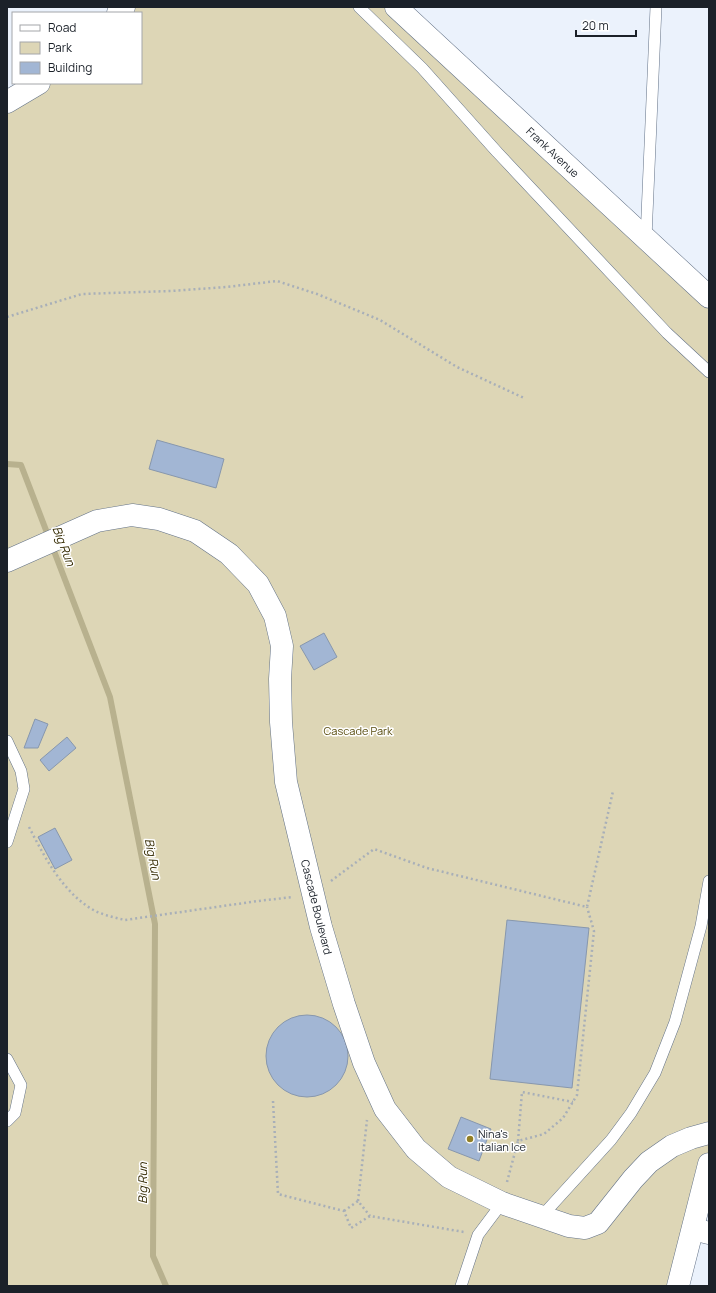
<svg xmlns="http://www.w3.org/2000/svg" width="716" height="1293" viewBox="0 0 716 1293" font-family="Manrope,sans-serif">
<rect width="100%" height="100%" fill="#ebf2fc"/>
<path fill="#ddd6b6" d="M124,7h272l313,290v865l-31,124h-671v-1184l32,-19h102v-70h-23z"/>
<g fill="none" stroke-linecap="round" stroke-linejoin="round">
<path stroke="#b8b18e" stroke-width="6" d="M7,464l14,1 89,232 45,227 -2,332 13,30"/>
</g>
<g fill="#a2b6d4" stroke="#8797ad">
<path d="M157,440l67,19 -8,29 -67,-19z"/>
<path d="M324,633l13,24 -23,13 -14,-24z"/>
<path d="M35,719l13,5 -10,24h-14z"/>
<path d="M67,737l9,11 -27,23 -9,-11z"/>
<path d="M55,828l17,32 -17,9 -17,-32z"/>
<path d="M507,920l82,8 -17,160 -82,-9z"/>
<circle cx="307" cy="1056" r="41"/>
<path d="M461,1117l30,12 -12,32 -31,-12z"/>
</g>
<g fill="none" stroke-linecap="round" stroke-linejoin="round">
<defs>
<g id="lane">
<path d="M359,7l63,61 75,84 170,181 42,39"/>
<path d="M646,238l10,-231"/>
<path d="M7,741l14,30 3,18 -17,53"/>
<path d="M7,1059l14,26 -6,28 -8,8"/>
<path d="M541,1217l70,-77 20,-27 24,-40 20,-51 26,-96 8,-45"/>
<path d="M461,1286l17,-51 24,-32"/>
</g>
<g id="street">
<path d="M396,7l313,290"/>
<path d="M118,13l6,-6"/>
<path d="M7,102l32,-19"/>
<path d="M7,561l90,-40 35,-6 27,4 36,12 34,23 29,30 17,32 7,30 -2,33 1,43 5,60 35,145 23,77 20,59 21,46 31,40 33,28 53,26 67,23 16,2 13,-5 35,-44 16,-17 23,-16 19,-8 18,-5"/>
<path d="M693,1229l16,4"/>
</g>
<path id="secondary" d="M678,1286l31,-122"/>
</defs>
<use href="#lane" stroke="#637287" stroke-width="12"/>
<use href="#street" stroke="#637287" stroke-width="23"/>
<use href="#secondary" stroke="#637287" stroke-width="23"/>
<g stroke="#a8afb8" stroke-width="2.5" stroke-dasharray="2 3" stroke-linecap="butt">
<path d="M7,317l75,-23 89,-3 55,-4 51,-6 40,13 63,26 77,47 67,31"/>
<path d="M29,827c15,29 31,60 58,79 11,8 25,11 38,14l133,-19 35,-4"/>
<path d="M331,881l43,-32 53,19 160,39 26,-116"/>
<path d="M273,1101l5,93 66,17 7,17 19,-12 94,16"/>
<path d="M518,1141l4,-49 51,10"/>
<path d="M507,1182l11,-41 26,-7 19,-16 14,-23 17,-164 -7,-24"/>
<path d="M358,1201l9,-81"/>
<path d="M344,1211l14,-10 12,15"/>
</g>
<use href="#lane" stroke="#fff" stroke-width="11"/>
<use href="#street" stroke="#fff" stroke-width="22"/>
<use href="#secondary" stroke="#fff" stroke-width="22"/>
</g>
<circle fill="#927f26" stroke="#fff" stroke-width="1.5" cx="470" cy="1139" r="4"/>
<g text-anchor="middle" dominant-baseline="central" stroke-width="3" stroke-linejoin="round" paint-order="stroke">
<g font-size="11" fill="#1b2129" stroke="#fff">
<text transform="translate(553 152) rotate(43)">Frank Avenue</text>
<text transform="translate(317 907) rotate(76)">Cascade Boulevard</text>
</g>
<g font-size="11" fill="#584c0e" stroke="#fff">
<text x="358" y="730">Cascade Park</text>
</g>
<g font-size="11" fill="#1b2129" stroke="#fff" text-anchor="start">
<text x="478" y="1133">Nina's<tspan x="478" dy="13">Italian Ice</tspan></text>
</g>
<g font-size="12" font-style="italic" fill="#342a00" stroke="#fff">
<text transform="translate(64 546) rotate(69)">Big Run</text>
<text transform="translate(153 859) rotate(79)">Big Run</text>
<text transform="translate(142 1183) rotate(-90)">Big Run</text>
</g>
</g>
<rect width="716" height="1293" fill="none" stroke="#1b2129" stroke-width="16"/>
<rect x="12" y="12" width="130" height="72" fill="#ffffff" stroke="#a4a6a9"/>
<rect x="20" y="25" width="20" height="6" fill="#ffffff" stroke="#a4a6a9"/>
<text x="48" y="32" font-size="12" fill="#1b2129">Road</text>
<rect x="20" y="42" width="20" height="12" fill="#ddd6b6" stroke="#a4a6a9"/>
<text x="48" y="52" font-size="12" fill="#1b2129">Park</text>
<rect x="20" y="62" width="20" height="12" fill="#a2b6d4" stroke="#a4a6a9"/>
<text x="48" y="72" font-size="12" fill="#1b2129">Building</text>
<path d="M576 30v6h60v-6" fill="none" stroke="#1b2129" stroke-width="2"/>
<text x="582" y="30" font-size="12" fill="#1b2129" stroke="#ffffff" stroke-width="3" paint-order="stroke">20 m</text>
</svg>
